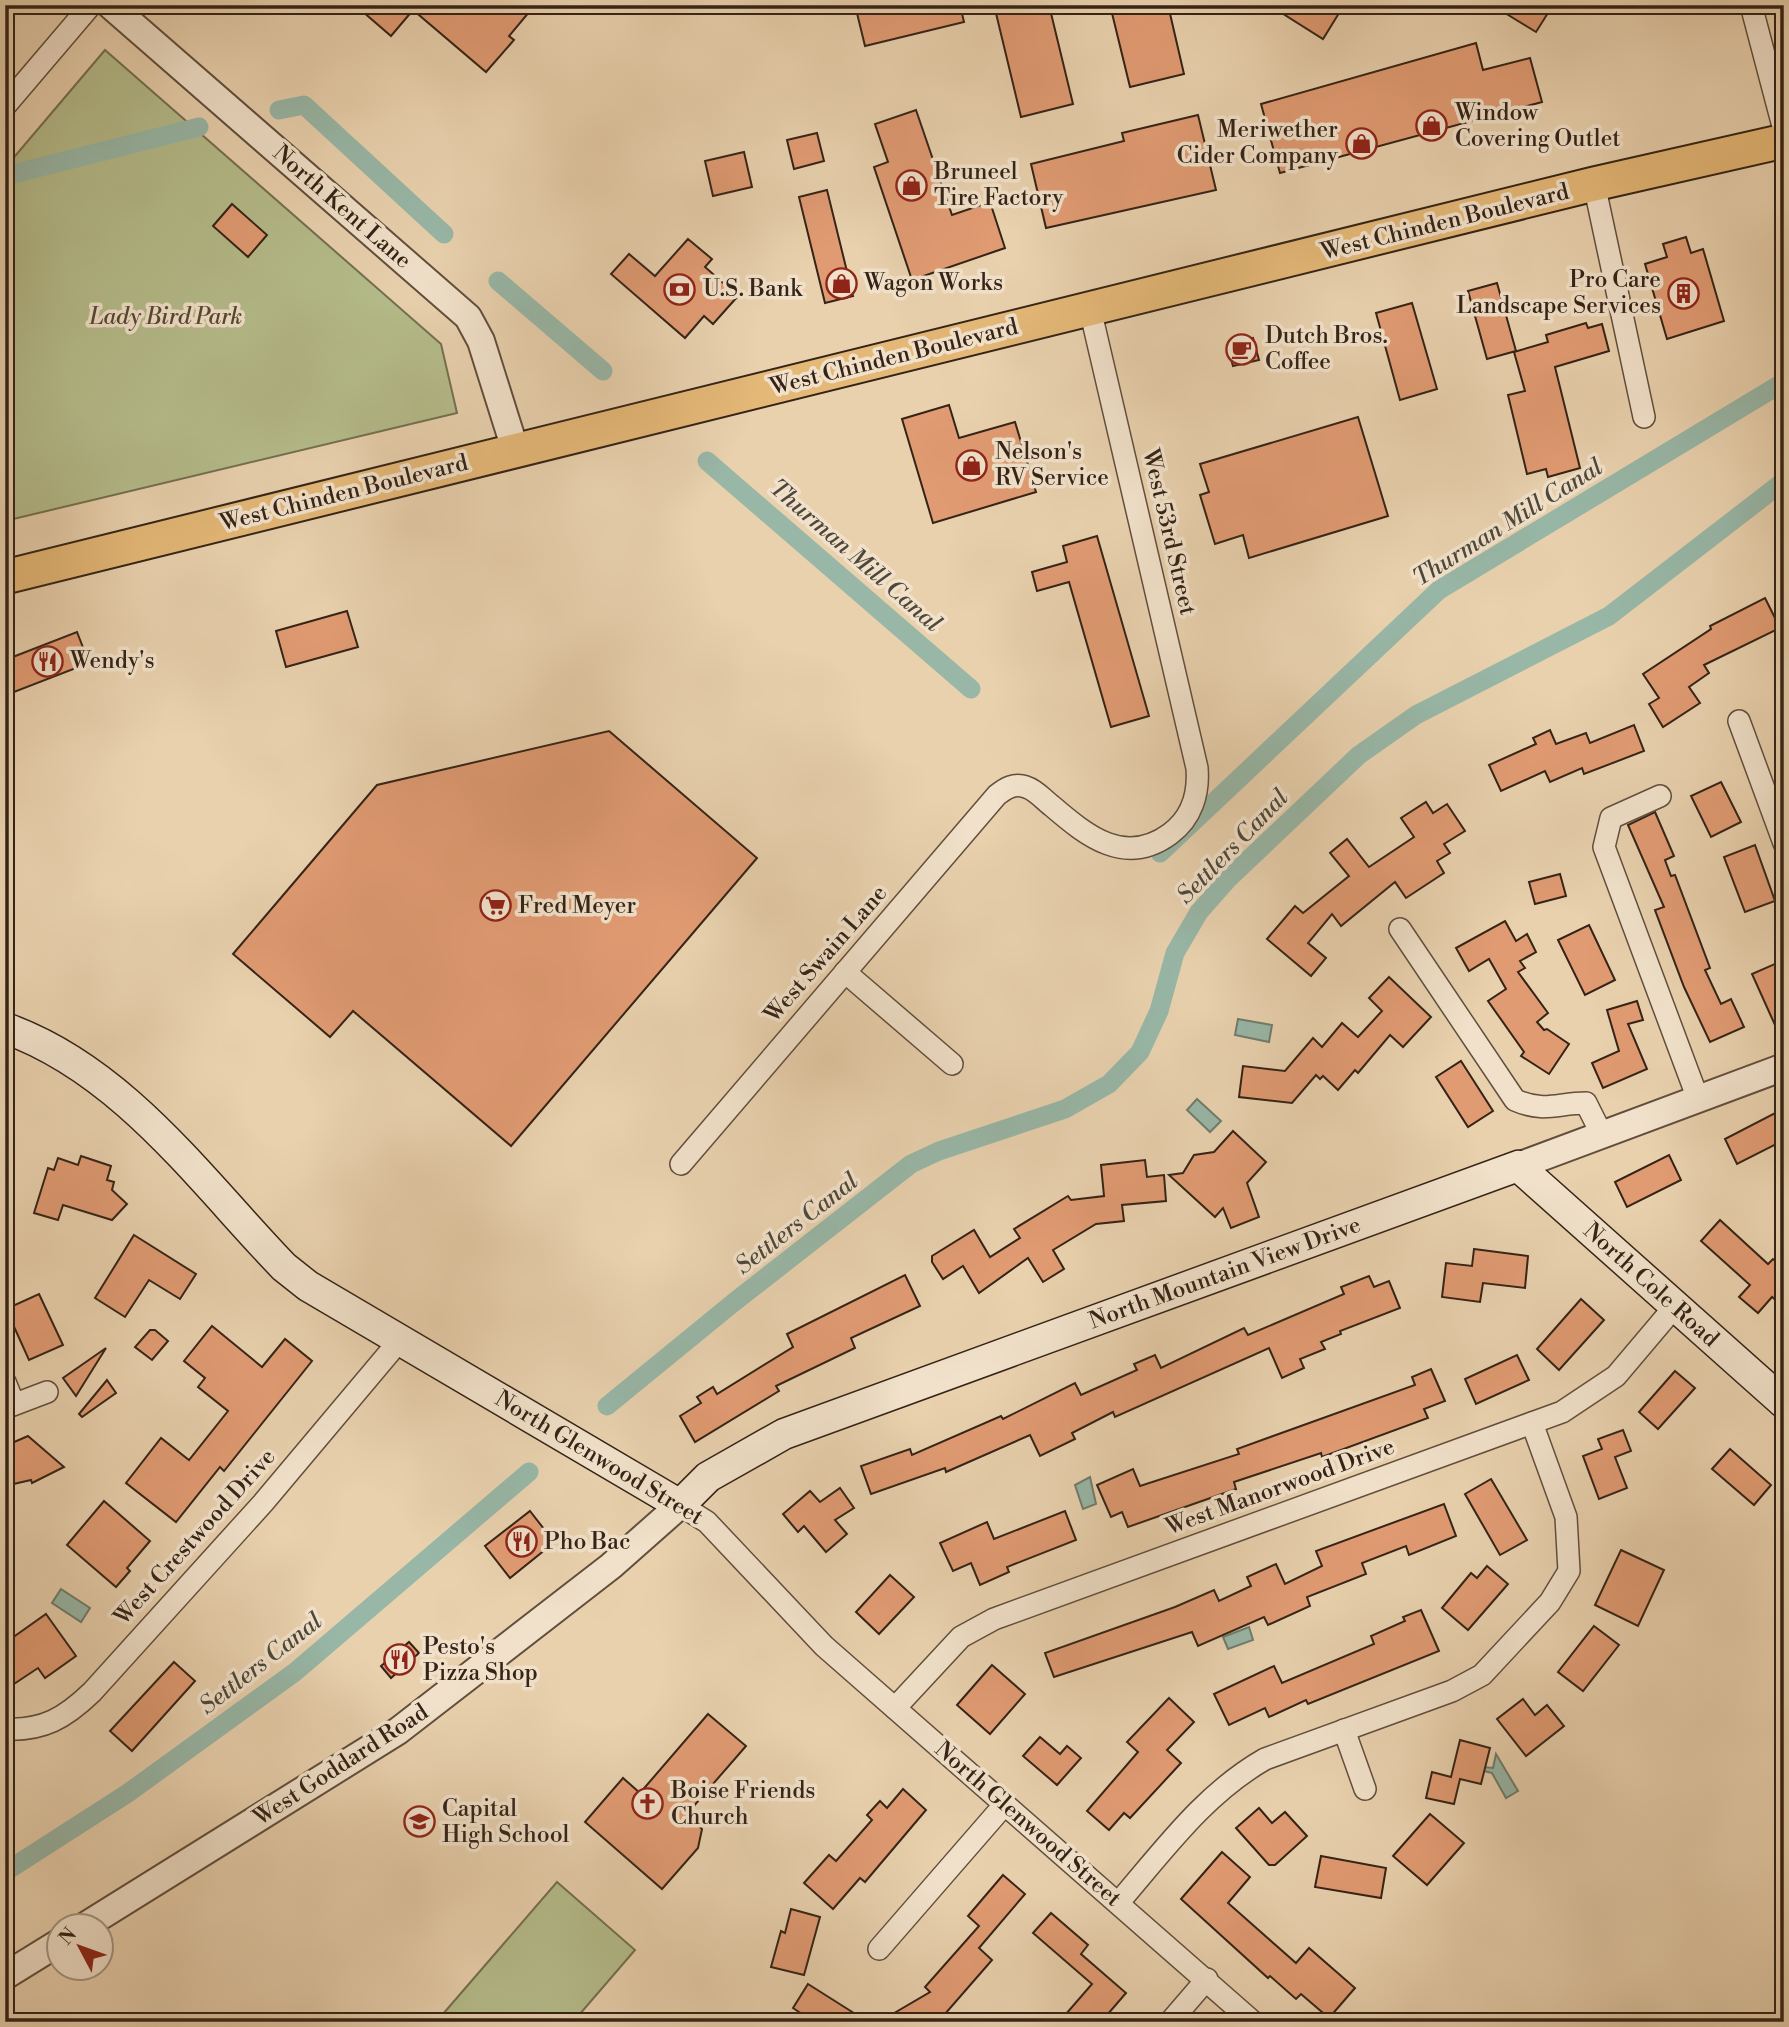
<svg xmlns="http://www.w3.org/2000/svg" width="1789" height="2027" viewBox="0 0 1789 2027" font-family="'Libre Bodoni',serif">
<rect width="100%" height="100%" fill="#e9d1ae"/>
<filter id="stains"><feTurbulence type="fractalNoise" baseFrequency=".00286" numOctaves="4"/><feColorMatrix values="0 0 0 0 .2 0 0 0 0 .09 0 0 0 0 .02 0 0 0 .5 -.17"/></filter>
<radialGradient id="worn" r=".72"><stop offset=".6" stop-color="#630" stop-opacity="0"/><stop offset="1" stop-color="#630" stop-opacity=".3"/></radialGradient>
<g fill="#b5bc8b" stroke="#747051" stroke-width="2">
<path d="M105,50l336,294 16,69 -452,108v-358l5,-1z"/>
<path d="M557,1882l78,68 -62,72h-137z"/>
</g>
<g fill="#98b7a7" stroke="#707c6d" stroke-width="2">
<path d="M1238,1019l34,6 -3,17 -34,-7z"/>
<path d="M1197,1099l24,22 -11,11 -23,-22z"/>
<path d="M1090,1477l6,27 -13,5 -8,-24z"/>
<path d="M61,1589l29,19 -9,14 -29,-19z"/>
<path d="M1249,1627l4,13 -25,9 -5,-12z"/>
<path d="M1496,1754l22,37 -12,7 -14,-25 -8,-2v-4l9,1z"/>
</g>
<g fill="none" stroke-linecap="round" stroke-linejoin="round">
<g stroke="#98b7a7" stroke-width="19">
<path d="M279,110l25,-5 140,129"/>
<path d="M5,176l194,-49"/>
<path d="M498,281l105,90"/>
<path d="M707,461l264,228"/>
<path d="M1160,853l279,-263 345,-208"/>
<path d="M607,1406l126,-103 178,-139 28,-13 126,-42 44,-25 31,-32 19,-41 16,-58 24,-41 30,-34 130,-123 57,-40 193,-99 175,-135"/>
<path d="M5,1872l123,-79 167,-121 234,-200"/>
</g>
</g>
<g fill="#e19b73" stroke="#342317" stroke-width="2">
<path d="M355,5h180l-26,31 5,4 -28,32 -73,-62 -22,26z"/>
<path d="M855,5h105l4,17 -99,24z"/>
<path d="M994,5h55l24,99 -52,13z"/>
<path d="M1110,5h58l16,69 -54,13z"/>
<path d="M1269,5h75l-21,34z"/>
<path d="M1492,5h61l-17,27z"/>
<path d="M1476,43l7,27 47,-12 12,44 -262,71 -19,-69z"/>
<path d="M916,110l36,105 38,-13 15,46 -93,32 -38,-113 14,-5 -13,-38z"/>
<path d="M1198,115l18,75 -170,38 -15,-64 93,-23 -2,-8z"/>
<path d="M817,133l7,28 -30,8 -7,-29z"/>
<path d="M744,152l8,35 -39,9 -8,-35z"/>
<path d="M827,190l26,106 -28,7 -26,-106z"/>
<path d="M232,204l35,31 -19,22 -35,-31z"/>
<path d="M1686,237l5,16 12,-4 21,72 -57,18 -22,-75 22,-7 -4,-13z"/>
<path d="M688,239l24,20 -7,8 33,29 -25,28 -9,-8 -19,22 -74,-64 18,-20 26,22z"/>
<path d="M1497,283l19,68 -29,8 -19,-68z"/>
<path d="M1412,303l25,86 -37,11 -24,-87z"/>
<path d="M1586,323l2,5 14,-4 7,27 -54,16 25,101 -32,9 -2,-8 -19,5 -19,-79 17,-4 -11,-39 34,-10 -2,-7z"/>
<path d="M1253,338l6,22 -26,6 -6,-21z"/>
<path d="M949,405l10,33 56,-16 21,70 -103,31 -31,-104z"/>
<path d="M1358,417l30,99 -139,42 -6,-23 -28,9 -15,-49 9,-3 -9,-28z"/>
<path d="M1097,536l52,180 -38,11 -42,-145 -32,9 -5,-19 35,-10 -4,-16z"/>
<path d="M1765,598l15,30 -76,37 5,8 -20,14 11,16 -37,24 -14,-23 10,-6 -16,-24 68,-45 -1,-3z"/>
<path d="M347,611l11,36 -72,20 -10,-36z"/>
<path d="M77,632l12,31 -75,29 -9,-21v-11z"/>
<path d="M1634,725l10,26 -60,23 -2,-6 -32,14 -5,-11 -44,20 -12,-26 47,-21 -3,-6 17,-8 6,14 30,-11 4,10z"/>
<path d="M609,731l148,127 -246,288 -158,-135 -23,26 -97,-83 144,-169z"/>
<path d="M1721,782l20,40 -30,15 -20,-41z"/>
<path d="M1426,802l7,11 14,-9 18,27 -21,13 6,9 -13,8 7,12 -38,25 -11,-16 -54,44 -9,-12 -24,29 18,15 -15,18 -44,-37 28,-33 8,7 46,-37 -19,-23 17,-14 22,28 45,-30 -13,-19z"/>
<path d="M1655,812l19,44 -9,4 6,16 4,-1 35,93 -5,2 16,34 10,-5 13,28 -34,15 -26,-55 -29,-77 9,-3 -36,-82z"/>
<path d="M1755,845l20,56 -30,11 -21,-55z"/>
<path d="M1560,874l6,22 -31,8 -6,-22z"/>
<path d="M1505,921l11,20 11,-7 9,18 -16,9 5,7 -7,4 30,41 -11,9 7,8 3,-1 22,15 -20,30 -28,-18 3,-4 -36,-51 18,-12 -17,-30 -20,12 -13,-23z"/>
<path d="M1589,925l26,55 -30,15 -27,-55z"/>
<path d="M1784,960v85l-32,-71z"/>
<path d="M1389,977l42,40 -28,30 -13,-12 -32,38 -3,-3 -17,20 -15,-14 -3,3 -4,-4 -24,28 -53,-6 4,-31 42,5 28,-33 9,9 20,-24 16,14 24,-26 -13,-13z"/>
<path d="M1637,1001l6,19 -15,4 19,45 -44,19 -11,-25 27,-12 -12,-41z"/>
<path d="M1461,1061l32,50 -25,16 -32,-50z"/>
<path d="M1779,1111l5,9v20l-47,24 -12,-25z"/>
<path d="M1233,1131l33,31 -19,21 12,34 -28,11 -8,-20 -8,9 -46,-42 14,-2 11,-18 20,-3z"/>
<path d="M1669,1155l12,25 -54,27 -12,-25z"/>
<path d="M81,1156l30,10 -4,14 7,2 -2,8 15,14 -15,16 -49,-15 -5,15 -24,-7 14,-45 6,2 4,-12 20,7z"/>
<path d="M1145,1160l2,17 17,-2 2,26 -44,4 2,16 -28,3 -43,26 11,19 -21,13 -15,-24 -49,35 -16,-27 -20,13 -11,-17v-6l42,-26 16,27 30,-19 -6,-9 54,-33 3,4 33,-4 -3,-31z"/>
<path d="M1720,1220l48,44 5,-5 11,9v39l-12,-10 -14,16 -19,-16 11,-12 -49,-44z"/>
<path d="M134,1235l62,39 -16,25 -31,-19 -24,37 -30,-19z"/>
<path d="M1474,1249l54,7 -3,32 -42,-5 -3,19 -38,-5 4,-34 26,3z"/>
<path d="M905,1275l15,31 -69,32 4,10 -79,38 3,5 -84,51 -15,-26 21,-13 -4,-6 16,-10 4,7 76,-47 -6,-13z"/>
<path d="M1369,1276l5,11 15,-6 11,27 -60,23 1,3 -20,8 4,7 -25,10 4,9 -22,10 -13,-30 -154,69 -2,-5 -41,21 3,6 -35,17 -10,-21 -84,37 -1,-4 -74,26 -10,-28 49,-17 2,6 89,-39 2,3 72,-36 6,12 56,-25 -3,-6 21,-9 6,13 83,-40 4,7 96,-41 -3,-7z"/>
<path d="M39,1294l24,51 -34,15 -23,-51z"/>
<path d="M1581,1299l23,21 -45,50 -22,-21z"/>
<path d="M212,1326l50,41 23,-28 27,22 -88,110 -4,-4 -44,55 -50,-39 35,-45 28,22 39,-49 -30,-24 7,-9 -21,-17z"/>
<path d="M150,1330h5l13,11 -16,19 -17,-13z"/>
<path d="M106,1348l-30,48 -13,-18z"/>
<path d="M1517,1355l12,25 -53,24 -11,-25z"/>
<path d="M1431,1369l14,32 -21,8 4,9 -106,39 -1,-4 -87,29 2,7 -108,38 -6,-15 -11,5 -14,-32 36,-16 7,17 99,-32 -2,-5 178,-64 -3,-8z"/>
<path d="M1675,1371l20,17 -37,41 -19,-17z"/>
<path d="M107,1380l9,13 -34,24 -3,-3z"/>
<path d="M1623,1430l8,21 -16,6 12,31 -28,11 -16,-43 19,-7 -4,-10z"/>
<path d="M28,1436l36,31 -32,16 -1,-3 -26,6v-40z"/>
<path d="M1730,1449l41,36 -17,20 -42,-36z"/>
<path d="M1491,1479l36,61 -27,15 -35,-61z"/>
<path d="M840,1488l14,20 -19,12 12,14 -21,18 -22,-26 -6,6 -15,-18 27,-23 10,11z"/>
<path d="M104,1501l46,40 -23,27 3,3 -14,16 -49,-42z"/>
<path d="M1444,1504l12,32 -47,19 -3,-9 -44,17 4,11 -59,23 3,9 -42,19 -4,-8 -66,29 -6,-14 -138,45 -9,-24 130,-46 39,-17 5,11 32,-15 -4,-9 29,-13 9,20 37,-18 -6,-15z"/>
<path d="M530,1511l21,27v7l-41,33 -25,-32z"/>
<path d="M1065,1511l11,29 -69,27 2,5 -29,13 -9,-22 -18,8 -13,-28 47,-21 7,17z"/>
<path d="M1621,1550l43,20 -26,56 -43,-21z"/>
<path d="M1487,1566l21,18 -40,46 -26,-22 29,-35 6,5z"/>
<path d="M890,1575l24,22 -35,37 -23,-22z"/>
<path d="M1421,1610l18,41 -131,53 -2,-4 -37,17 -4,-9 -36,17 -15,-31 60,-28 8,17 92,-39 -3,-8 34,-15 -2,-4z"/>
<path d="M46,1614l30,42 -31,22 -7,-10 -33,22v-47z"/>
<path d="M1594,1626l25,19 -36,46 -25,-19z"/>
<path d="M409,1642l10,11 -28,25 -10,-12z"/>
<path d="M174,1662l21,19 -63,70 -22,-20z"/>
<path d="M992,1665l33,29 -35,40 -33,-29z"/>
<path d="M1169,1698l25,24 -27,28 14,13 -51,55 -6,-5 -15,17 -22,-19 51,-59 -11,-10z"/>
<path d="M1523,1699l12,16 12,-10 17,21 -38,30 -29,-37z"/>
<path d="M708,1714l38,32 -60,69 16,14 -4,19 -36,41 -77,-67 38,-44 17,15z"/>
<path d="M1040,1737l20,17 7,-8 14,12 -24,27 -34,-29z"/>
<path d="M1460,1740l30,8 -9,36 -21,-5 -6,25 -28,-6 6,-26 19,5z"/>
<path d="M903,1789l23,21 -61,72 -5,-4 -27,31 -29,-26 25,-28 7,6 36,-41 -5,-5 13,-14 7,7z"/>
<path d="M1259,1808l13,15 13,-11 22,24 -32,29h-6l-33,-37z"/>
<path d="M1430,1814l34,29 -37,42 -34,-29z"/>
<path d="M1222,1852l28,25 -22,26 68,60 13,-15 46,40 -26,30 -28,-24 -5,5 -26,-23 -2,2 -87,-79z"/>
<path d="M1321,1856l65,12 -5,30 -66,-11z"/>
<path d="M1003,1875l22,19 -46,54 13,12 -54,62h-59l51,-30 -5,-5 54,-61 -11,-10z"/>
<path d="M791,1909l29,8 -16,58 -33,-8 10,-36 4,2z"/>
<path d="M1051,1913l37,32 -7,9 45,39 -25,29h-42l33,-38 -59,-51z"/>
<path d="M808,1984l60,38h-54l-21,-14z"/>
</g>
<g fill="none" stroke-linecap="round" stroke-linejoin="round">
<defs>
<g id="minor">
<path d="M1751,5l33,125"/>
<path d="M5,106l86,-101"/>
<path d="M1594,184l50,233"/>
<path d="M1739,721l45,122"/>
<path d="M1660,796l-49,22 -7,29 94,252"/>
<path d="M1400,929l115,171c30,13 42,3 71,3l16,32"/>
<path d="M845,972l107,92"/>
<path d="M681,1164l316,-369c9,-7 17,-12 29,-8 10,3 18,13 26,19 35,30 73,61 118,28 22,-16 29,-41 27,-66l-107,-459"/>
<path d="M5,1382l9,22"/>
<path d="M5,1408l42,-16"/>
<path d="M680,1505l27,17 117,124 429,376"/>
<path d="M895,1708l66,-71 33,-18 568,-207 54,-36 60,-71"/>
<path d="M5,1729c38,2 60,-11 87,-37l171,-189 137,-163"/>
<path d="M1344,1730l21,59"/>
<path d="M1119,1902c45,-52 85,-108 146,-143l187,-68 30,-16 68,-73 19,-31 -3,-54 -34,-94"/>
<path d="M879,1949l126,-145"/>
<path d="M1170,2022l37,-43"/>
</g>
<g id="tertiary">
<path d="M110,5l358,312 13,24 34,108"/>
<path d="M1518,1166l266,-99"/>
<path d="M85,1926l313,-195 213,-165 69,-61"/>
<path d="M5,1976l55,-34"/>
</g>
<path id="secondary" d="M5,1028c118,42 195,152 279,239l24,19 372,219 28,-28 76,-43 734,-268 266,237"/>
<path id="primary" d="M5,577l1589,-393 190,-43"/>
</defs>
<use href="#minor" stroke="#614e3d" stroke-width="24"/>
<use href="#tertiary" stroke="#614e3d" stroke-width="30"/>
<use href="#secondary" stroke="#342317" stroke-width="33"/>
<use href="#primary" stroke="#342317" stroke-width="37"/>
<use href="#minor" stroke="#f1e1ca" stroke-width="21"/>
<use href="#tertiary" stroke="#f1e1ca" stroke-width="26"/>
<use href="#secondary" stroke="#f1e1ca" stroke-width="30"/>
<use href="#primary" stroke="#e4b877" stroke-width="33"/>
</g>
<defs>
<symbol id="shop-ring" viewBox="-11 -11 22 22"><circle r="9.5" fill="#f1e1ca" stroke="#8f2418" stroke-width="1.5"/><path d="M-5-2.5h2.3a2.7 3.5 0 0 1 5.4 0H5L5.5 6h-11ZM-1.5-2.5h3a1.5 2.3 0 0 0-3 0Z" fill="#8f2418"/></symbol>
<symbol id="bank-ring" viewBox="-11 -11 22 22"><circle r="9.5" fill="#f1e1ca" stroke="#8f2418" stroke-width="1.5"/><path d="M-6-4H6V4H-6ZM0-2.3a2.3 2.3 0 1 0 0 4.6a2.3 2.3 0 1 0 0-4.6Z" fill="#8f2418"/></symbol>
<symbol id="building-ring" viewBox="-11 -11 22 22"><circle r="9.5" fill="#f1e1ca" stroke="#8f2418" stroke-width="1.5"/><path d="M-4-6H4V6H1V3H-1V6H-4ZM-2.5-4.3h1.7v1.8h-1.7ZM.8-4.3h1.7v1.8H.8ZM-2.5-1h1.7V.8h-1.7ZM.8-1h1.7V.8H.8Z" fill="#8f2418"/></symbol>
<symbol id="cafe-ring" viewBox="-11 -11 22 22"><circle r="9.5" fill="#f1e1ca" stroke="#8f2418" stroke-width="1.5"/><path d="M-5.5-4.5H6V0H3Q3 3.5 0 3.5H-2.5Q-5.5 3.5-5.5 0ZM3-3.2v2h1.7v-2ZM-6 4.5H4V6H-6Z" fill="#8f2418"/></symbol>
<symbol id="restaurant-ring" viewBox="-11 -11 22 22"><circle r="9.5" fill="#f1e1ca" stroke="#8f2418" stroke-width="1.5"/><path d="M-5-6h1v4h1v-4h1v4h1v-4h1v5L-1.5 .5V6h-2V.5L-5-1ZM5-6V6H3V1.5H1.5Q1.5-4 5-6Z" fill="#8f2418"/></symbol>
<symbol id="supermarket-ring" viewBox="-11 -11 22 22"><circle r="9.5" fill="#f1e1ca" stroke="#8f2418" stroke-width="1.5"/><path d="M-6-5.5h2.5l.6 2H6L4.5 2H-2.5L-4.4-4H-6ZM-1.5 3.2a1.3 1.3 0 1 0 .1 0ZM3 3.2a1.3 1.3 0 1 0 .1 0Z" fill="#8f2418"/></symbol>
<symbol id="church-ring" viewBox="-11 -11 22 22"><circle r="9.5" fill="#f1e1ca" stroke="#8f2418" stroke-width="1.5"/><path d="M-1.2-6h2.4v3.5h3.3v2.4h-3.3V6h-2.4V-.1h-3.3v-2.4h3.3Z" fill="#8f2418"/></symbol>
<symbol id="school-ring" viewBox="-11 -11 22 22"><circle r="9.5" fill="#f1e1ca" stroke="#8f2418" stroke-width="1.5"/><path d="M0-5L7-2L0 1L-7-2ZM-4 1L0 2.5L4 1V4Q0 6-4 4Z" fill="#8f2418"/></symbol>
</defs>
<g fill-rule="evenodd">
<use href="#shop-ring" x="1414" y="108" width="35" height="35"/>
<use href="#shop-ring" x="1344" y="126" width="35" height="35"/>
<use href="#shop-ring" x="894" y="168" width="35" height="35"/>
<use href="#shop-ring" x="824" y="266" width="35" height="35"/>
<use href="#bank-ring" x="662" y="272" width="35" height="35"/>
<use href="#building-ring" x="1666" y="276" width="35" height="35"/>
<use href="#cafe-ring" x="1224" y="332" width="35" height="35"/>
<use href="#shop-ring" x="954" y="448" width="35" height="35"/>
<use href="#restaurant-ring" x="30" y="644" width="35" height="35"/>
<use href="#supermarket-ring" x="478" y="888" width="35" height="35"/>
<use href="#restaurant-ring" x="504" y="1524" width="35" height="35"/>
<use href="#restaurant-ring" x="382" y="1642" width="35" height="35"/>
<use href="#church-ring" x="630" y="1786" width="35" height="35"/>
<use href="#school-ring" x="402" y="1804" width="35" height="35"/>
</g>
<g text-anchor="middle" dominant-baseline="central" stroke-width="7" stroke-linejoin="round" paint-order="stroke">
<g font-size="23" fill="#342317" stroke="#f1e1ca" text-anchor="start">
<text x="1455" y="113">Window<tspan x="1455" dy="26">Covering Outlet</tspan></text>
<text x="1338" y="130" text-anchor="end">Meriwether<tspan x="1338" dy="26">Cider Company</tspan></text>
<text x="934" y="172">Bruneel<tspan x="934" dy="26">Tire Factory</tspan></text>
<text x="1661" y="280" text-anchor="end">Pro Care<tspan x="1661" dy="26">Landscape Services</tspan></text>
<text x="864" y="283">Wagon Works</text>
<text x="703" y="289">U.S. Bank</text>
<text x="1265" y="336">Dutch Bros.<tspan x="1265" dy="26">Coffee</tspan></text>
<text x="995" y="452">Nelson's<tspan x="995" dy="26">RV Service</tspan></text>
<text x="70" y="661">Wendy's</text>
<text x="518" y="906">Fred Meyer</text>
<text x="544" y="1542">Pho Bac</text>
<text x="423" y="1647">Pesto's<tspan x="423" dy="26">Pizza Shop</tspan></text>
<text x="671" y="1791">Boise Friends<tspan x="671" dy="26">Church</tspan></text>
<text x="442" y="1809">Capital<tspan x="442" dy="26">High School</tspan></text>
</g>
<g font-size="23" fill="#342317" stroke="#f1e1ca">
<text transform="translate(342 207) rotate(41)">North Kent Lane</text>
<text transform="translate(1445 222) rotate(-14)">West Chinden Boulevard</text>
<text transform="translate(894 357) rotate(-14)">West Chinden Boulevard</text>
<text transform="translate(344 493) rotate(-14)">West Chinden Boulevard</text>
<text transform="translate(1169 532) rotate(77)">West 53rd Street</text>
<text transform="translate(826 954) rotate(-49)">West Swain Lane</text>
<text transform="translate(1225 1273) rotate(-20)">North Mountain View Drive</text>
<text transform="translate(1651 1285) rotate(42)">North Cole Road</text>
<text transform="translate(599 1458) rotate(31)">North Glenwood Street</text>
<text transform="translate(1280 1487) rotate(-20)">West Manorwood Drive</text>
<text transform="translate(195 1537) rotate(-48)">West Crestwood Drive</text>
<text transform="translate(341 1765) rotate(-33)">West Goddard Road</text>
<text transform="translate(1028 1824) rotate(41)">North Glenwood Street</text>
</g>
<g font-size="23" font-style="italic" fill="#544934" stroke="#f1e1ca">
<text x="166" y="317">Lady Bird Park</text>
</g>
<g font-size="24" font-style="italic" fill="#4d483b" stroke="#f1e1ca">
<text transform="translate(1508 523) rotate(-32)">Thurman Mill Canal</text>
<text transform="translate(855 556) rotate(41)">Thurman Mill Canal</text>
<text transform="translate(1233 847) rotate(-46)">Settlers Canal</text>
<text transform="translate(797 1224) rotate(-38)">Settlers Canal</text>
<text transform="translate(261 1664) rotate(-38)">Settlers Canal</text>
</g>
</g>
<rect width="1789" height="2027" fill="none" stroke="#e9d1ae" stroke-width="28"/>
<rect x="7" y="7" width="1775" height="2013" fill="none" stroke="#342317" stroke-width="3.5"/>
<rect x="14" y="14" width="1761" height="1999" fill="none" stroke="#342317" stroke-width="2"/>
<g transform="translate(80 1947) rotate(311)"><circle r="33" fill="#f1e1ca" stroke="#a59582" stroke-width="2"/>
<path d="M0-5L12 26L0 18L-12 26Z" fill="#8f2418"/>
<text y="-10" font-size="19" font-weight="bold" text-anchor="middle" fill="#342317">N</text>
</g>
<rect width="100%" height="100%" filter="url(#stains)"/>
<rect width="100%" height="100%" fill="url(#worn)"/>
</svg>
